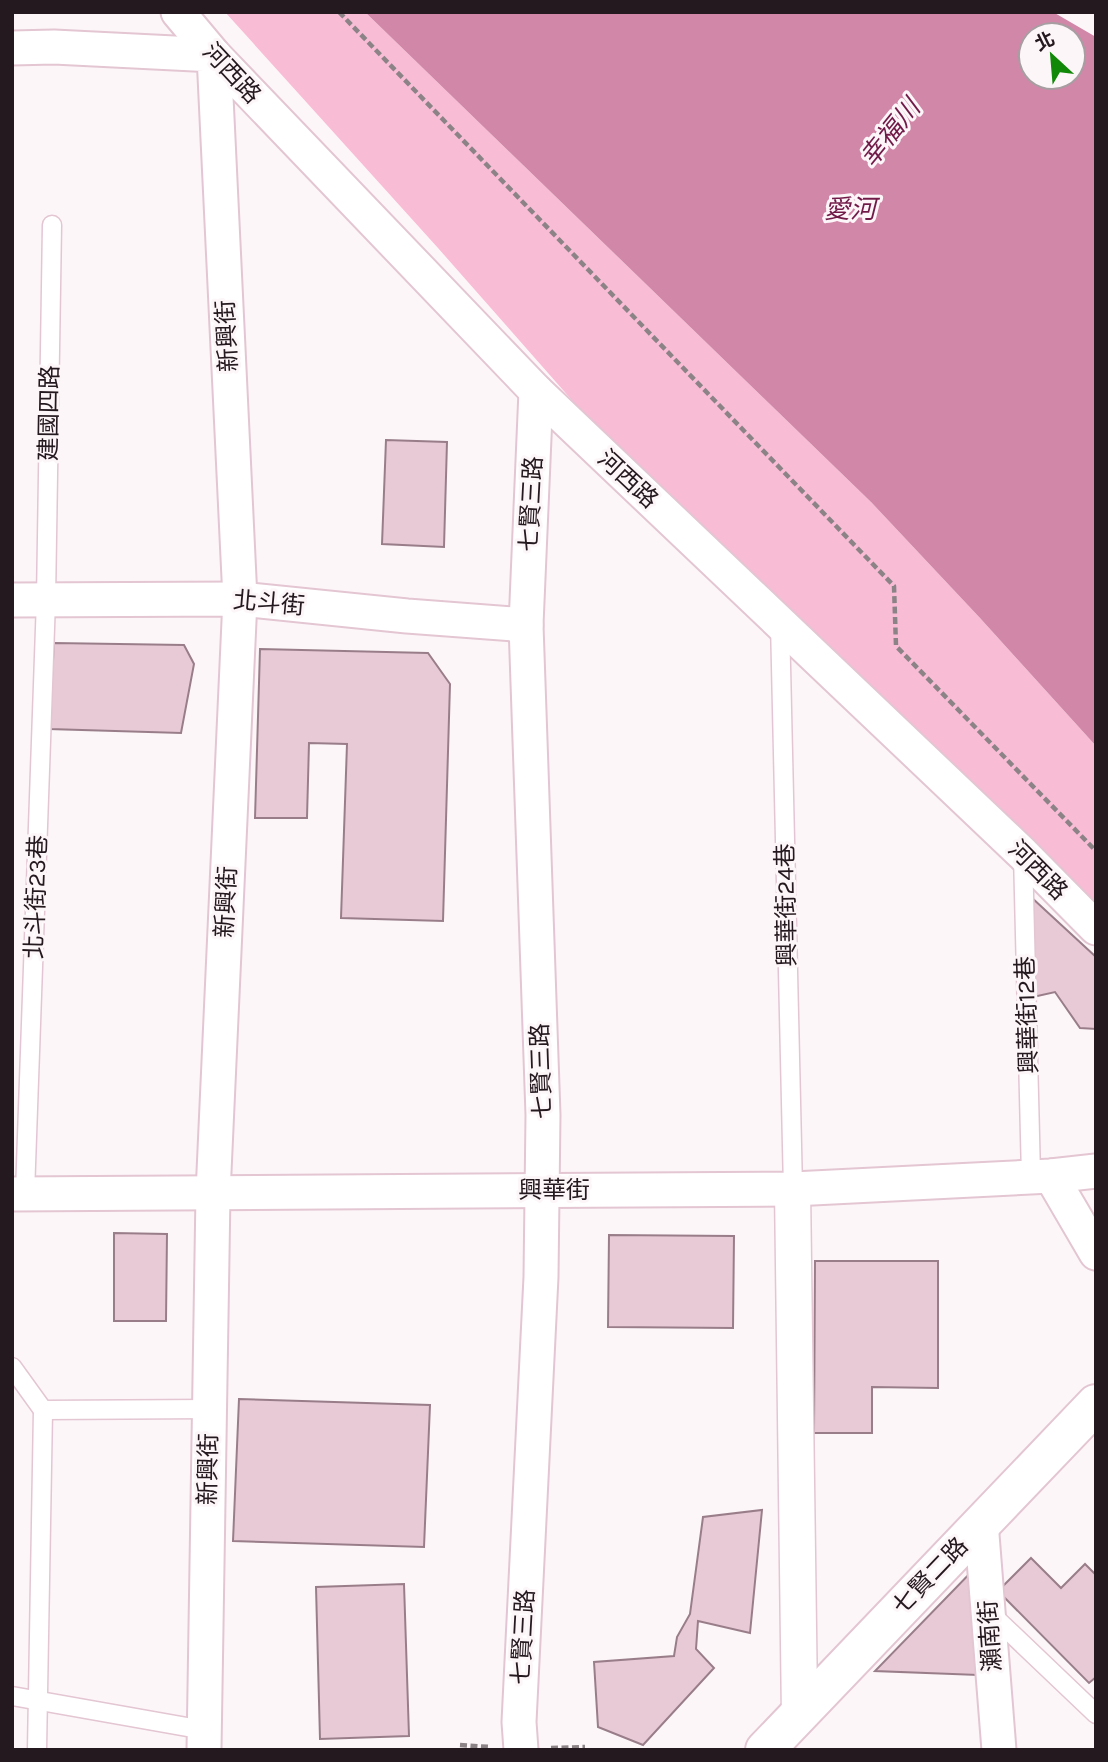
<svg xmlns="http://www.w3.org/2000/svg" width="1108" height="1762" viewBox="0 0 1108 1762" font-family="Karla,'Noto Sans TC',sans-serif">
<rect width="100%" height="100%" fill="#fdf6f9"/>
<path fill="#f8bcd5" d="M225,12h140l506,490 109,116 116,128v169l-504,-492 -154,-175z"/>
<path fill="#d187a8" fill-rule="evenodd" d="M365,12h688l43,25v709l-116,-128 -109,-116zM1031,35h42v42h-42z"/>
<g fill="#e7cad5" stroke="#997e89" stroke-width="2">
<path d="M386,440l61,2 -3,105 -62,-3z"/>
<path d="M54,643l130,2 10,19 -13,69 -132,-4z"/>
<path d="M260,649l168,4 22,31 -7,237 -102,-3 6,-174 -38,-1 -2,75h-52z"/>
<path d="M1031,897l65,60v72l-16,-1 -25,-36 -22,5z"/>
<path d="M114,1233l53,1 -1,87h-52z"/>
<path d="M609,1235l125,1 -1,92 -125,-1z"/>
<path d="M815,1261h123v127l-66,-1v46h-58z"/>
<path d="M239,1399l191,6 -6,142 -191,-6z"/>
<path d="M762,1510l-12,123 -52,-12 -2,28 18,19 -71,77 -45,-18 -4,-65 80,-6 3,-19 13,-23 13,-97z"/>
<path d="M1031,1558l30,30 24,-24 11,11v102l-7,6 -91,-92z"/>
<path d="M979,1564l-1,111 -103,-4z"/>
<path d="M404,1584l5,152 -89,3 -4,-152z"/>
</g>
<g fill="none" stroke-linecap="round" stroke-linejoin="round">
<defs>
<g id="lane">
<path d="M780,622l13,567"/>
<path d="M1023,854l8,322"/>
<path d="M784,1189l7,529"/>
<path d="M801,1189l7,511"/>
<path d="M25,1193l21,-593 6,-375"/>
<path d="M12,1367l31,43 166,-1"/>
<path d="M990,1613l106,101"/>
<path d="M12,1696l192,34"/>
<path d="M37,1750l6,-340"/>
</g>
<g id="street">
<path d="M178,12l36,43 322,336 487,463 73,74"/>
<path d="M12,48l42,-1 160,8 26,544 -27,595 -9,556"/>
<path d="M12,600l228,-1 167,17 119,9"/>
<path d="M1051,1176l45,77"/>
<path d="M12,1194l781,-5 258,-13 45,-5"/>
<path d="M981,1522l18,228"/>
<path d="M521,1750l-2,-28 22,-445 2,-162 -17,-490 10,-234"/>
</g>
<path id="secondary" d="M765,1750l331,-346"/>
</defs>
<use href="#lane" stroke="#e3c6d2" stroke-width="21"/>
<use href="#street" stroke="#e3c6d2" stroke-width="37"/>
<use href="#secondary" stroke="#e3c6d2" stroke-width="42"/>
<g stroke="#8c8387" stroke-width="4.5" stroke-dasharray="7 3.5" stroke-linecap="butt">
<path d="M339,12l555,574 2,60 200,205"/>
<path d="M460,1745l30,2"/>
<path d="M551,1748l34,-1"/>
</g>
<use href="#lane" stroke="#fff" stroke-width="18"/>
<use href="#street" stroke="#fff" stroke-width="33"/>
<use href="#secondary" stroke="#fff" stroke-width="38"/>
</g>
<g text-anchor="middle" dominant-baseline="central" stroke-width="6" stroke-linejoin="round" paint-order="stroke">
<g font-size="24" fill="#24191e" stroke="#fdf6f9">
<text transform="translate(232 73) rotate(47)">河西路</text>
<text transform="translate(227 336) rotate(-93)">新興街</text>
<text transform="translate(49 413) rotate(-89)">建國四路</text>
<text transform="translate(628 479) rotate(43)">河西路</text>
<text transform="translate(531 504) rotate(-87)">七賢三路</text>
<text transform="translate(269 603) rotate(5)">北斗街</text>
<text transform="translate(1038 870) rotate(45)">河西路</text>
<text transform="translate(36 897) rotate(-88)">北斗街23巷</text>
<text transform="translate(226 902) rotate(-87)">新興街</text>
<text transform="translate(786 905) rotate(-91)">興華街24巷</text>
<text transform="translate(1027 1015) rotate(-92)">興華街12巷</text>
<text transform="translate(541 1071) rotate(-92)">七賢三路</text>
<text x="554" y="1190">興華街</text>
<text transform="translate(208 1469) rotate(-89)">新興街</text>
<text transform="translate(930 1576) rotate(-46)">七賢二路</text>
<text transform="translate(990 1636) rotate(-94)">瀨南街</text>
<text transform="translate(523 1637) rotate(-87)">七賢三路</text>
</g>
<g font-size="26" font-style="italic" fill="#711a48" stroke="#fdf6f9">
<text transform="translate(890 133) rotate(-51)">幸福川</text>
<text x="850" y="209">愛河</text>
</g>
</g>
<rect width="1108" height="1762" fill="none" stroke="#24191e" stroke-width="28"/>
<g transform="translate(1052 56) rotate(334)"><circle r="33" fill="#fdf6f9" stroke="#a69ea1" stroke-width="2"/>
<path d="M0-5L12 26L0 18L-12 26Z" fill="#118808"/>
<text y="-10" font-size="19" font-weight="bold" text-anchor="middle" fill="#24191e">北</text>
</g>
</svg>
